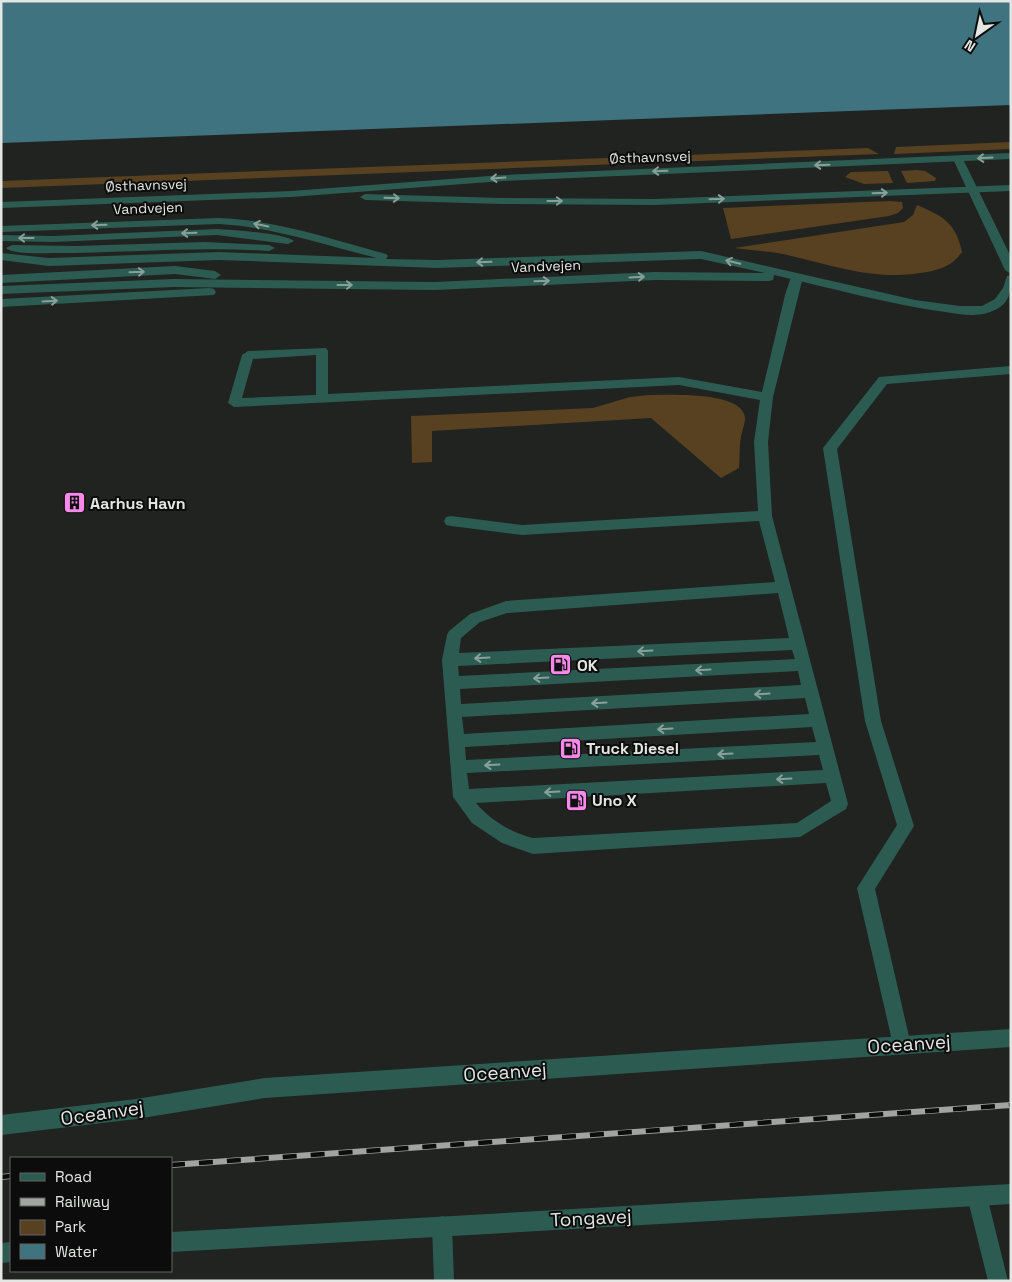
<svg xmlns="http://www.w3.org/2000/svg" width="1012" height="1282" viewBox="0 0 1012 1282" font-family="'Space Grotesk',sans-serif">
<rect width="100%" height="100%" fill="#202320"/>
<g fill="#584120">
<path d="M1011,142v7l-117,5 2,-7z"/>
<path d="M868,148l11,6 -878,34v-7z"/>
<path d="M917,170l8,1 11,7 -1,3 -28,2 -6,-12z"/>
<path d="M888,171l5,12 -29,1 -19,-7 6,-5z"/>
<path d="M890,201l12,1 1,6 -5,5 -9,3 -158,23 -8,-31z"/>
<path d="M917,205c26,11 39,18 45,47 -9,13 -20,17 -35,20 -52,10 -94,-7 -144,-18 -16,-3 -33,-4 -49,-6l170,-26 9,-7z"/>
<path d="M649,395c20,0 94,-4 96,23 0,6 -3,13 -4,19 -2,10 -1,21 -2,31l-18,10 -70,-60 -219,13v31l-20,1 -1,-47 182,-8 37,-11z"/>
</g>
<path fill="#3e737f" d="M1,1h1010v104l-1010,38z"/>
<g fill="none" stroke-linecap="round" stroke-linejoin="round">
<g fill="#2c5b51" fill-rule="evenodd">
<path d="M797,273l6,4 -30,120 -5,45 4,74 76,288 -2,5 -46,28 -267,17 -31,-11 -30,-20 -19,-26 -11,-137 5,-25 2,-4 21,-17 36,-13 269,-19 -16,-61 -237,14 -71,-9 -5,-1 -2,-4 2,-4 5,-1 71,9 236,-14 -4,-69 6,-42 -81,-15 -445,22 -6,-4 14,-48 6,-4 78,-3 2,3v43l351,-17 83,15 23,-97 6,-18zM316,355v40l-74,3 11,-39zM778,593l11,45 -330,15 2,-15 19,-16 27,-9zM792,650l3,9 -336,17 -1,-10zM798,671l3,14 -340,19 -1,-15zM805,698l4,16 -345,20 -2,-17zM812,727l4,15 -350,18 -1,-13zM819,755l4,15 -354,19 -2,-16zM826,783l5,18 -34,22 -264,15c-22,-6 -42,-17 -57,-35z"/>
<path d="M1011,366v8l-124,10 -50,65 44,272 33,105 -39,63 36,156 -2,7 -7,2 -7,-2 -2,-7 -36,-157 40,-63 -32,-104 -42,-273 56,-71z"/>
<path d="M977,1186l7,3 3,7 21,85h-20l-21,-85 3,-7z"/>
<path d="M442,1216l7,3 3,7 2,55h-20l-2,-55 3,-7z"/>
</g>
<g fill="#2c5b51" fill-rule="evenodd">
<path d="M958,156l5,3 48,98v17l-6,-4 -52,-111z"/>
<path d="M219,218c57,2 112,21 167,36l2,2 -2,3 51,1 264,-9 214,49 45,6h22l13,-7 8,-11 4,-12 4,-1c0,21 -2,31 -24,38 -12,4 -29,1 -42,-1 -57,-8 -114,-24 -171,-37l-1,5 -4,1 -114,-1 -220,10 -261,-3 -173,7v-8l173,-7 261,3 220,-10 110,1 -64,-14 -264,9 -218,-8 -170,6 -48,-6v-7l48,5 170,-6 158,6c-52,-13 -104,-31 -158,-34l-218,8v-6z"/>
<path d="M217,229c15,1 68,4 77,12l-6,3 -71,-9 -164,7 -52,-1 1,-6 51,1z"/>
<path d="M205,242l64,3 6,3 -6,3c-72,-5 -143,2 -214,2 -11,0 -42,2 -49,-5l6,-3 64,1z"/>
<path d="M175,266l40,5 6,4 -6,4 -40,-5 -174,9v-8z"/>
<path d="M210,288l4,1 2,3 -2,3 -213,12v-8z"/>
<path d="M1011,1029v18l-746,51 -129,21 -135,16v-20l135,-16 129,-21z"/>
<path d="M1011,1184v20l-840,48v-20z"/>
<path d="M11,1242v20l-10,1v-20z"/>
</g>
<g fill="#2c5b51" fill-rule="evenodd">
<path d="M1011,153v6l-508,22 -212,16 -290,11v-6l290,-11 212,-16z"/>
<path d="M1011,185v6l-356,14 -154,-1 -136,-4 -5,-3 5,-3 136,4 154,1z"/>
</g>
<defs>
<g id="rail">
<path d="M171,1165l840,-60"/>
<path d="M1,1177l10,-1"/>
</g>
</defs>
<use href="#rail" stroke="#a1a4a1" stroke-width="6"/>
<use href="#rail" stroke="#0b0c0b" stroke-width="4.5" stroke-dasharray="14" stroke-linecap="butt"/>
</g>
<defs><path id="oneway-shaft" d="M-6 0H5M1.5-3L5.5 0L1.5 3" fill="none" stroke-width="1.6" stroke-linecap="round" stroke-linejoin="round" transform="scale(1.25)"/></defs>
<g stroke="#88a09a">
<use href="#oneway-shaft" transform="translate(985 158) rotate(177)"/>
<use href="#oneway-shaft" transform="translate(822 165) rotate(178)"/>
<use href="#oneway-shaft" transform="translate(660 171) rotate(178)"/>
<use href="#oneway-shaft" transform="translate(498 178) rotate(176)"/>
<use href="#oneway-shaft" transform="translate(880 193) rotate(-2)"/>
<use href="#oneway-shaft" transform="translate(392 198) rotate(2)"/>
<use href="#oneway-shaft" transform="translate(717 199) rotate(-2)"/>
<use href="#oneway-shaft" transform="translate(555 201)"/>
<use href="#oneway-shaft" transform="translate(99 225) rotate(178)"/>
<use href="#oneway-shaft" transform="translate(261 225) rotate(-169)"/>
<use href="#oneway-shaft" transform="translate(189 233) rotate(178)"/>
<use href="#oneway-shaft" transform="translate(26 238) rotate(-180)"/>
<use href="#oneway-shaft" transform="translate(484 262) rotate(178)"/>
<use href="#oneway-shaft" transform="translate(733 262) rotate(-167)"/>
<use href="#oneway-shaft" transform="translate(137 272) rotate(-2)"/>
<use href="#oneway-shaft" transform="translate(637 277) rotate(-3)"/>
<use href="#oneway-shaft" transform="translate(542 281) rotate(-2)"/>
<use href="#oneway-shaft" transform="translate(345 285)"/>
<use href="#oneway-shaft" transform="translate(50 301) rotate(-3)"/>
<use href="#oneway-shaft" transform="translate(645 651) rotate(177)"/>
<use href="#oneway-shaft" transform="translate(482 658) rotate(177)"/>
<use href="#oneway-shaft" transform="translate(703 670) rotate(177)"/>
<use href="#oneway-shaft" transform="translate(541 678) rotate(177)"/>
<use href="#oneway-shaft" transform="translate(762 694) rotate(177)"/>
<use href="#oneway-shaft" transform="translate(599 703) rotate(177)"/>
<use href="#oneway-shaft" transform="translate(665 729) rotate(177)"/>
<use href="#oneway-shaft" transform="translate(725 754) rotate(177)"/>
<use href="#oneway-shaft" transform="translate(492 765) rotate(177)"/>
<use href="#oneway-shaft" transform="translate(784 779) rotate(177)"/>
<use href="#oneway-shaft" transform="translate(552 792) rotate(177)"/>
</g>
<defs>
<symbol id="building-square" viewBox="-11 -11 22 22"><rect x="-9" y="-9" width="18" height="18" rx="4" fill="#f888ea" stroke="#0b0c0b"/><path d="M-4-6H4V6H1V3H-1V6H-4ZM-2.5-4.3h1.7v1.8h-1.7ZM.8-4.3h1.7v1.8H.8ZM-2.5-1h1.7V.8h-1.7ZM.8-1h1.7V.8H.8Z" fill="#111"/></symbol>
<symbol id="fuel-square" viewBox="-11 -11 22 22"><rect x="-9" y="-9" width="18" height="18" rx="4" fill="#f888ea" stroke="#0b0c0b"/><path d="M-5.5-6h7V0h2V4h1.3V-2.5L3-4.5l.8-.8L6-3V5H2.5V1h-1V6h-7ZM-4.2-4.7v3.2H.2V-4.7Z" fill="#111"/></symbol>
</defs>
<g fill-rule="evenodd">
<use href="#building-square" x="62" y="490" width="25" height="25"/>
<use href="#fuel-square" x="548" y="652" width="25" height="25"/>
<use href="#fuel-square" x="558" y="736" width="25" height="25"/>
<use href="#fuel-square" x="564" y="788" width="25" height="25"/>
</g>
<g text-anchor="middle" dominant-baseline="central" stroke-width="4" stroke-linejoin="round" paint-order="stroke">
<g font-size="14" fill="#e4e6e4" stroke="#0b0c0b">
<text transform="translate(650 157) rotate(-2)">Østhavnsvej</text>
<text transform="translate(146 185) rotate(-2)">Østhavnsvej</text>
<text transform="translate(148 208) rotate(-2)">Vandvejen</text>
<text transform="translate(546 266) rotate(-2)">Vandvejen</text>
</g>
<g font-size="16" font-weight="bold" fill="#e4e6e4" stroke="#0b0c0b" text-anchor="start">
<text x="90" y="503">Aarhus Havn</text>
<text x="577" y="665">OK</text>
<text x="586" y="748">Truck Diesel</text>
<text x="592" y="800">Uno X</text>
</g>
<g font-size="19" fill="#e4e6e4" stroke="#0b0c0b">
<text transform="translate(909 1044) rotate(-4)">Oceanvej</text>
<text transform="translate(505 1072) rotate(-4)">Oceanvej</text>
<text transform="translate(102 1113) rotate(-8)">Oceanvej</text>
<text transform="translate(591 1218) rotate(-3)">Tongavej</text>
</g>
</g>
<rect width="1012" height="1282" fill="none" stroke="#e4e6e4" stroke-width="5"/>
<rect x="10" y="1157" width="162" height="115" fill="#0b0c0b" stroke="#626362"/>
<rect x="20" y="1173" width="25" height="8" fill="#2c5b51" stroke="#626362"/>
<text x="55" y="1182" font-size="15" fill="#e4e6e4">Road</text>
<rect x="20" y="1198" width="25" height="8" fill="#a1a4a1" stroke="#626362"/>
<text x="55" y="1207" font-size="15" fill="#e4e6e4">Railway</text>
<rect x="20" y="1220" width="25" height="15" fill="#584120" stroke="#626362"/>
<text x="55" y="1232" font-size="15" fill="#e4e6e4">Park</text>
<rect x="20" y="1244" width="25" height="15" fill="#3e737f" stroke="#626362"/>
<text x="55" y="1257" font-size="15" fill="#e4e6e4">Water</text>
<g transform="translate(977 35) rotate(213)" stroke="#0b0c0b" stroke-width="4" paint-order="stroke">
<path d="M0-4L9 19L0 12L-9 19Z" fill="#e4e6e4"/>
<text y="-8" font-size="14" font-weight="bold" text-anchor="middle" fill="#e4e6e4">N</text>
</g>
</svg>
